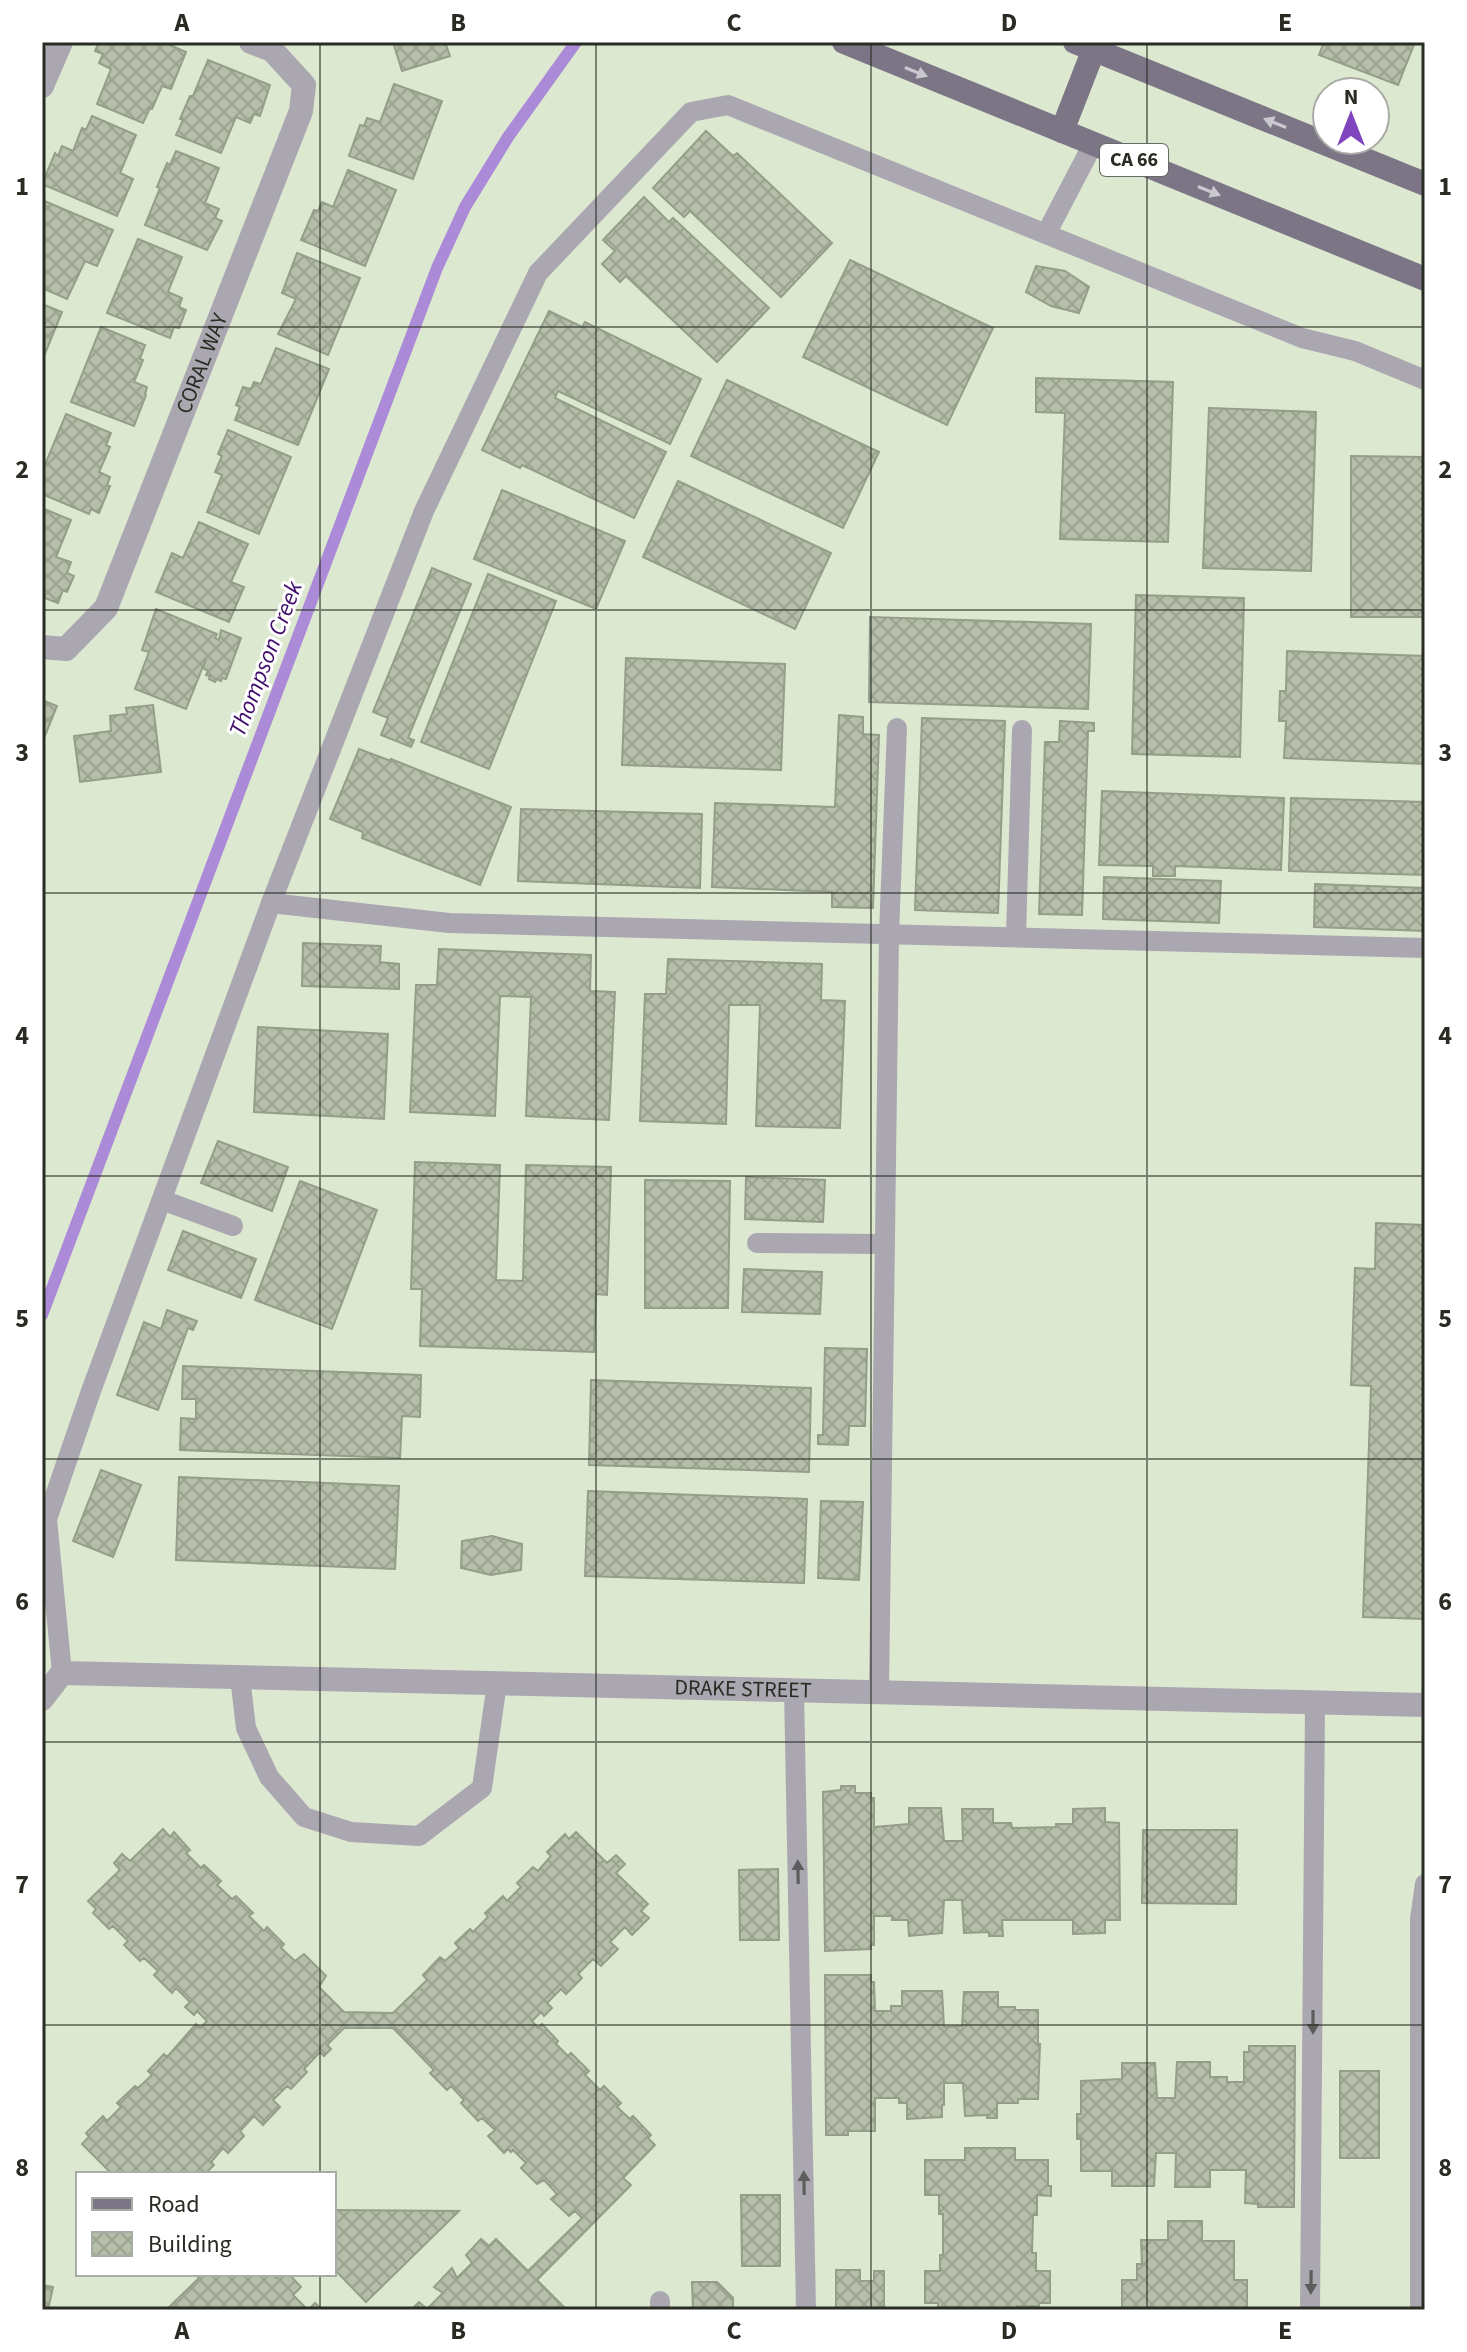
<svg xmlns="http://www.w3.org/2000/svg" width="1467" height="2352" viewBox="0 0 1467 2352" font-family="'Source Sans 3',sans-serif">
<defs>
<pattern id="building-cross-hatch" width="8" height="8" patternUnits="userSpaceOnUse" patternTransform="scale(2)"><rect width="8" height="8" fill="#b4bea8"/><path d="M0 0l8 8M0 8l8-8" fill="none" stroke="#9ba390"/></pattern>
</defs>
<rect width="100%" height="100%" fill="#dde8d0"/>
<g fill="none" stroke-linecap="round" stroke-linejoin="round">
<path stroke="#ab8ad8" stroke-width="12" d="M42,1315l395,-1047 28,-61 43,-70 68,-95"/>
</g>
<g fill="url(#building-cross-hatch)" stroke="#949e88" stroke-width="2">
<path d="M99,42h64l23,10 -15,37 -9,-3 -10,23 -2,-1 -7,15 -46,-19 14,-35 -12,-6 4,-9 -8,-3z"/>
<path d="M393,42h52l5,14 -48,15z"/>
<path d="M1324,42h91l-17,43 -79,-30z"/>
<path d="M208,60l62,25 -10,31 -6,-2 -4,9 -14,-6 -15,36 -45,-18 7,-15 -3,-1 10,-23h3z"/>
<path d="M394,84l48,17 -29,78 -64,-23 11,-31 4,1 3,-8 13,4z"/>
<path d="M92,116l44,19 -16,38 13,6 -16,37 -75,-32 13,-31 3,3 4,-10 11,5 9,-23 4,2z"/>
<path d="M706,131l27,25 4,-3 95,90 -51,54 -91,-86 -6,6 -31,-29z"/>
<path d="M176,151l43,17 -14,35 14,6 -4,9 7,3 -15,29 -62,-25 15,-37 -3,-1 10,-24 3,2z"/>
<path d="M348,170l48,20 -31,76 -64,-26 13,-30 4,1 4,-9 11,5z"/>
<path d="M644,197l25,25 4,-4 96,90 -52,54 -91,-86 -6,6 -18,-18 13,-13 -12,-11z"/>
<path d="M42,200l71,30 -16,36 -12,-5 -18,38 -25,-11z"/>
<path d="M138,239l44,18 -14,35 14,6 -3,9 7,3 -7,18 -5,-1 -4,11 -63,-25z"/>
<path d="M297,253l63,25 -32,77 -50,-21 18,-35 -14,-6z"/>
<path d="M850,260l143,68 -46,97 -144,-68z"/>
<path d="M1036,266l29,5 24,16 -10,26 -28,-7 -25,-14z"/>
<path d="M42,304l20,8 -20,49z"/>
<path d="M549,311l33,16 3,-5 116,57 -31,65 -112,-53 -3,7 111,54 -32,66 -112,-53 -2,3 -38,-18z"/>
<path d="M101,327l44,18 -5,14 3,1 -9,22 13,5 -2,7 1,1 -12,31 -63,-24z"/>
<path d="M276,348l53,21 -31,76 -63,-25 5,-13 -4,-2 7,-18 8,2 3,-7 7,2z"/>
<path d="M1036,378l137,4 -5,160 -108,-3 5,-126 -29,-1z"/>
<path d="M727,380l152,72 -36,76 -152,-72z"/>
<path d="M1209,408l107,4 -5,159 -108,-3z"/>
<path d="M66,414l45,19 -5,12 4,2 -11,25 11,5 -3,9h3l-11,27 -8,-4 -2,5 -47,-20v-22z"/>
<path d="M228,430l63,27 -32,77 -52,-22 15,-37 -7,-3 7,-16 -4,-2z"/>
<path d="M1351,456l74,1v160h-74z"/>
<path d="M678,481l153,72 -36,76 -152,-72z"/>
<path d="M502,490l123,51 -29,68 -122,-50z"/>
<path d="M42,508l29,12 -15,37 15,5 -4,11 7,3 -7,16 -4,-2 -5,13 -16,-6z"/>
<path d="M199,522l49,22 -17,38 13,5 -15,35 -73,-30 16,-39 11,5z"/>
<path d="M432,568l39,16 -63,154 6,2 -3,7 -30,-12 7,-17 -15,-6z"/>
<path d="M488,574l68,27 -67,168 -68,-27z"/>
<path d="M1136,595l108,3 -4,159 -108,-3z"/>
<path d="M156,609l61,25 -2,4 4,2 2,-10 20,8 -15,41 -4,-1 -1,3 -4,-2 -2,3 -6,-3 1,-3 -4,-1 2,-4 -5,-3 3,-9 -20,50 -51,-20 14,-37 -7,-2z"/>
<path d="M870,617l221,7 -3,85 -219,-7z"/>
<path d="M1287,651l138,5v108l-141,-6 2,-37h-7l1,-30h6z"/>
<path d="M626,658l159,6 -4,106 -159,-5z"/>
<path d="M42,700l15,6 -15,37z"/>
<path d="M153,705l8,67 -81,10 -6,-46 37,-5 -1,-15 17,-2 -1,-6z"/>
<path d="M839,715l24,2v17l16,1 -6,173 -41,-1v-15l-120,-5 3,-84 120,4z"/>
<path d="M922,718l83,3 -7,192 -83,-3z"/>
<path d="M1060,721l34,2v8h-6l-6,184 -43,-1 6,-172h14z"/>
<path d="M359,749l32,12v-2l120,48 -31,78 -118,-47 1,-6 -33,-13z"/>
<path d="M1102,791l182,7 -3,72 -106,-4v10h-22v-10l-54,-1z"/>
<path d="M1291,798l134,4v73l-136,-4z"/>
<path d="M521,809l181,5 -2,74 -182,-7z"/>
<path d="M1104,877l117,4 -2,42 -116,-4z"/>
<path d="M1315,884l110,4v43l-111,-4z"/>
<path d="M303,943l78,3 -1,16 19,2v25l-97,-3z"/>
<path d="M439,949l152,6 -1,36 25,1 -6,128 -83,-4 5,-119 -31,-1 -5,120 -85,-4 6,-127h21z"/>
<path d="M668,959l154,5 -1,36 24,1 -5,127 -84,-2 4,-121h-31l-3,119 -86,-3 5,-127h21z"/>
<path d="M258,1027l130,7 -4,85 -130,-7z"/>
<path d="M218,1141l70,26 -16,44 -71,-28z"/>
<path d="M415,1162l85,3 -4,115 27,1 3,-116 85,2 -4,128 -11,-1 -2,58 -174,-6 2,-57h-11z"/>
<path d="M746,1177l79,3 -2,42 -78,-3z"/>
<path d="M645,1180l85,1 -2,127h-83z"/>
<path d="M300,1181l77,29 -45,119 -77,-29z"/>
<path d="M1376,1223l49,2v394l-62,-2 8,-231 -20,-1 4,-117 20,1z"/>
<path d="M183,1231l73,28 -15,39 -73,-28z"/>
<path d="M744,1269l78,3 -2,42 -78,-2z"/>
<path d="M167,1310l30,11 -4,9 -5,-2 -30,82 -41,-15 27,-73 17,7z"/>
<path d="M825,1348l42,1 -2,77h-16l-1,19 -30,-1v-9h5z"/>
<path d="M183,1366l238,9 -1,42 -18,-1 -2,42 -220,-8 1,-32 15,1v-20h-14z"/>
<path d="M591,1380l220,8 -2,84 -220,-7z"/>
<path d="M101,1470l40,15 -28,72 -40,-16z"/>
<path d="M179,1477l220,9 -4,83 -219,-9z"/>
<path d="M588,1491l219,8 -3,84 -219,-7z"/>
<path d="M821,1501l42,1 -4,78 -41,-2z"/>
<path d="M492,1536l30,8 -1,26 -30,5 -30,-7 1,-27z"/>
<path d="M841,1786h14v7h16v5h3v29l35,-3v-16h32l3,33h19l-1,-32h31v14h18l1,5 44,-1v-3h17v-15l32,-1v14l14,1 1,97h-15v13l-32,1v-14h-71l1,16h-14v-4l-25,1 -2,-33h-18l-2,33 -33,3 -1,-16h-16v-4h-18v29h-3v4l-46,2 -2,-159 18,-2z"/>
<path d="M163,1829l7,8 4,-5 16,18 -4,3 15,15 3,-3 17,16 -4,4 15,14 4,-3 17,17 -4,3 15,15 3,-4 17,17 -3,4 14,13 9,-7 22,22 -7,11 25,25 49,1 34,-33 -4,-5 17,-18 5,4 14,-13 -4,-5 15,-14 3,3 15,-15 -3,-4 18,-17 4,5 14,-14 -4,-4 16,-16 5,4 13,-15 -4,-4 18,-18 4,5 7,-7 31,31 9,-8 9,9 -9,9 32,31 -7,7 8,7 -17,17 -7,-8 -15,15 8,7 -17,17 -8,-7 -15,15 4,4 -16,16 -5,-5 -14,14 5,5 -8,8 -3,-4 -9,9 6,7 4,-4 16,17 -2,3 12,12 3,-3 18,18 -4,4 15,15 4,-4 17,17 -4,4 13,12 3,-3 18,19 -3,3 7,7 -32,33 8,7 -94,95 30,30h-156l8,-8 8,7 16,-16 -9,-6 18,-19 5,10 15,-15 -6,-8 15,-16 8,7 7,-7 32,32 54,-53 -7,-7 -6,5 -18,-17 6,-5 -13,-14 -7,4 -16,-16 5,-5 -13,-13 -2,2 -3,-3 -4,4 -16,-17 7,-6 -13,-12 -4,3 -17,-18 3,-3 -13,-14 -4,4 -17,-17 4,-3 -41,-42h-49l-17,17 4,4 -7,7 -4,-4 -16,17 3,3 -16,17 -4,-3 -14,14 7,7 -17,18 -9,-9 -14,15 4,5 -16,17 -5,-5 -12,14 3,3 -9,9h-93l-30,-30 7,-7 -3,-4 17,-17 4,5 14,-14 -4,-4 18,-17 3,2 14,-13 -4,-4 16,-17 3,3 29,-33 4,4 7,-7 -10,-10 -3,4 -9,-8 5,-5 -14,-14 -4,5 -18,-18 4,-4 -14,-13 -4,3 -16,-16 4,-4 -15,-15 -4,3 -16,-16 3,-4 -8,-8 32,-31 -6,-7 8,-9 8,7z"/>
<path d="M1143,1830h94l-1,74 -94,-1z"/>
<path d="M778,1869l1,71h-39l-1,-70z"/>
<path d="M825,1975h46v7h3l1,29h16v-5h11v-15h40l2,36 18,-1 2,-34h34v15h17v3h23v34h2l-2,55h-20v4h-21v15h-10v-3l-22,1 -2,-33h-19v22h-2v12l-35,2v-16h-8v-5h-24v33h-27v4h-22z"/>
<path d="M1249,2046h46l-1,161h-36v-3l-13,-1 1,-33h-36v17h-35l1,-34h-20l-2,33h-42v-15h-31v-32h-4v-25h4v-33l41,-2v-16h33l2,35h18l2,-36h33v15h17v5h17v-30h5z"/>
<rect x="1340" y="2071" width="39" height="87"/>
<path d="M965,2148h50v12h33v26h3v10l-14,-1v20h-4l-1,38h4v18h14v32h-11v3h-22v4h-58v-3h-21v-4h-13v-32h15v-16h3v-41h-4v-19h-14v-35h40z"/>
<path d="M741,2195h39v71h-38z"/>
<path d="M334,2210l125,1 -93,91 -32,-33z"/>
<path d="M1168,2221h34v20h32v39h13v30h-125v-30h15v-16h5l-1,-24h27z"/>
<path d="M836,2270h24v11h14v-10h10v39h-48z"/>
<path d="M195,2274h77l4,4 3,-4h10l12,13 -8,8 15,15 7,-7 7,7h-156l33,-32z"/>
<path d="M692,2282h25l16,16v12h-40z"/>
<path d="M42,2285l11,2 -5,23h-6z"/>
</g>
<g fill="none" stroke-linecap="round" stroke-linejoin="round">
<g stroke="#aba7b1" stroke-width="20">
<path d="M1046,234l47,-90"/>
<path d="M1425,380l-70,-29 -53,-13 -574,-233 -37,7 -153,161 -114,238 -153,392 178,20 976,25"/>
<path d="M1016,937l6,-207"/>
<path d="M162,1200l71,26"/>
<path d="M757,1243l128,1"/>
<path d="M62,1673l-15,-154 44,-128 180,-488"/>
<path d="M240,1677l6,51 23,49 35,40 47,15 68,4 63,-48 15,-105"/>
<path d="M794,1690l12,620"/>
<path d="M879,1692l10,-758 8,-206"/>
<path d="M660,2310v-9"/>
<path d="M1310,2310l5,-608"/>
<path d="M1420,2310v-391l5,-35"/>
</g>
<g stroke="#aba7b1" stroke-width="24">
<path d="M42,86l19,-44"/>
<path id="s1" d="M42,647l24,2 40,-41 195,-497 3,-26 -32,-35 -21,-8"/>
<path id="s2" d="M42,1699l20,-26 1363,32"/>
</g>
<g stroke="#7b7586" stroke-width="24">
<path d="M844,42l581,237"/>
<path d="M1075,42l350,142"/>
<path d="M1062,131l32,-82"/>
</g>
</g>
<defs><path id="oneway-solid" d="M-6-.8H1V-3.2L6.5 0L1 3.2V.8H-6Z" transform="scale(2)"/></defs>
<g fill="#cac8cf">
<use href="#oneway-solid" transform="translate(916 72) rotate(22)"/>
<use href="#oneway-solid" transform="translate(1275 123) rotate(-158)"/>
<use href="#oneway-solid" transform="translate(1209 191) rotate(22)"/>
</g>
<g fill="#5c5d5c">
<use href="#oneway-solid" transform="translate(798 1872) rotate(-91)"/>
<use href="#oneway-solid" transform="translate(1313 2022) rotate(90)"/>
<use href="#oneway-solid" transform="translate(804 2183) rotate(-91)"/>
<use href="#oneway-solid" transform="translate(1311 2282) rotate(91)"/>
</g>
<path fill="none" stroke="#282c23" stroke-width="2" stroke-opacity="0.55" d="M320,42v2132M596,42v2268M871,42v2268M1147,42v2268M42,327h1383M42,610h1383M42,893h1383M42,1176h1383M42,1459h1383M42,1742h1383M42,2025h1383M320,2274v36"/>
<g text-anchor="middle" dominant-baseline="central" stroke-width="6" stroke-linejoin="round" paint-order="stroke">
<rect fill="#fff" stroke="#686b65" stroke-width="2" x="1100" y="144" width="68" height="32" rx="6"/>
<g font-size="20" font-weight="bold" fill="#282c23">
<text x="1134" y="160">CA 66</text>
</g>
<g font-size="22" fill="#282c23" stroke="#fff">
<text stroke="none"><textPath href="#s1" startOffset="344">CORAL WAY</textPath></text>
<text stroke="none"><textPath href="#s2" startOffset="714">DRAKE STREET</textPath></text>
</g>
<g font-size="24" font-style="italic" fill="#400c6b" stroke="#fff">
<text transform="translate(266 659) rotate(-69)">Thompson Creek</text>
</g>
</g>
<rect width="1467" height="2352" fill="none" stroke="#ffffff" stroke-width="88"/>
<rect x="76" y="2172" width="260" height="104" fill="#ffffff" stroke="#a9aba7" stroke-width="2"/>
<rect x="92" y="2198" width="40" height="12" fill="#7b7586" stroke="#a9aba7" stroke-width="2"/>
<text x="148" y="2212" font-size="24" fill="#282c23">Road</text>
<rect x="92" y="2232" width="40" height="24" fill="url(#building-cross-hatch)" stroke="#a9aba7" stroke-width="2"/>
<text x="148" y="2252" font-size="24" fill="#282c23">Building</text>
<g transform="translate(1351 116)"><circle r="38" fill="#ffffff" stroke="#a9aba7" stroke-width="2"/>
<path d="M0-6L14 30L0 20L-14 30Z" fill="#7f45bc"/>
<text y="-12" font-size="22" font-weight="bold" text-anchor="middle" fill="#282c23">N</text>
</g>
<rect x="44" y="44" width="1379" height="2264" fill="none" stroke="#282c23" stroke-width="3"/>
<g font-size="26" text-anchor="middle" font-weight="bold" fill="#282c23">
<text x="182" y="31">A</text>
<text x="458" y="31">B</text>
<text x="734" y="31">C</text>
<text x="1009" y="31">D</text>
<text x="1285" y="31">E</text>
<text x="22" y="195">1</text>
<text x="1445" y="195">1</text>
<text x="22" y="478">2</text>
<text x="1445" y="478">2</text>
<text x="22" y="761">3</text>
<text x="1445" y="761">3</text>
<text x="22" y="1044">4</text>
<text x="1445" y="1044">4</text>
<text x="22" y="1327">5</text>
<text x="1445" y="1327">5</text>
<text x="22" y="1610">6</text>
<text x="1445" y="1610">6</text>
<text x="22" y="1893">7</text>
<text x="1445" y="1893">7</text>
<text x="22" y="2176">8</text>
<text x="1445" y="2176">8</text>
<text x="182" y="2339">A</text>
<text x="458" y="2339">B</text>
<text x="734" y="2339">C</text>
<text x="1009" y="2339">D</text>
<text x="1285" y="2339">E</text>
</g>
</svg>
